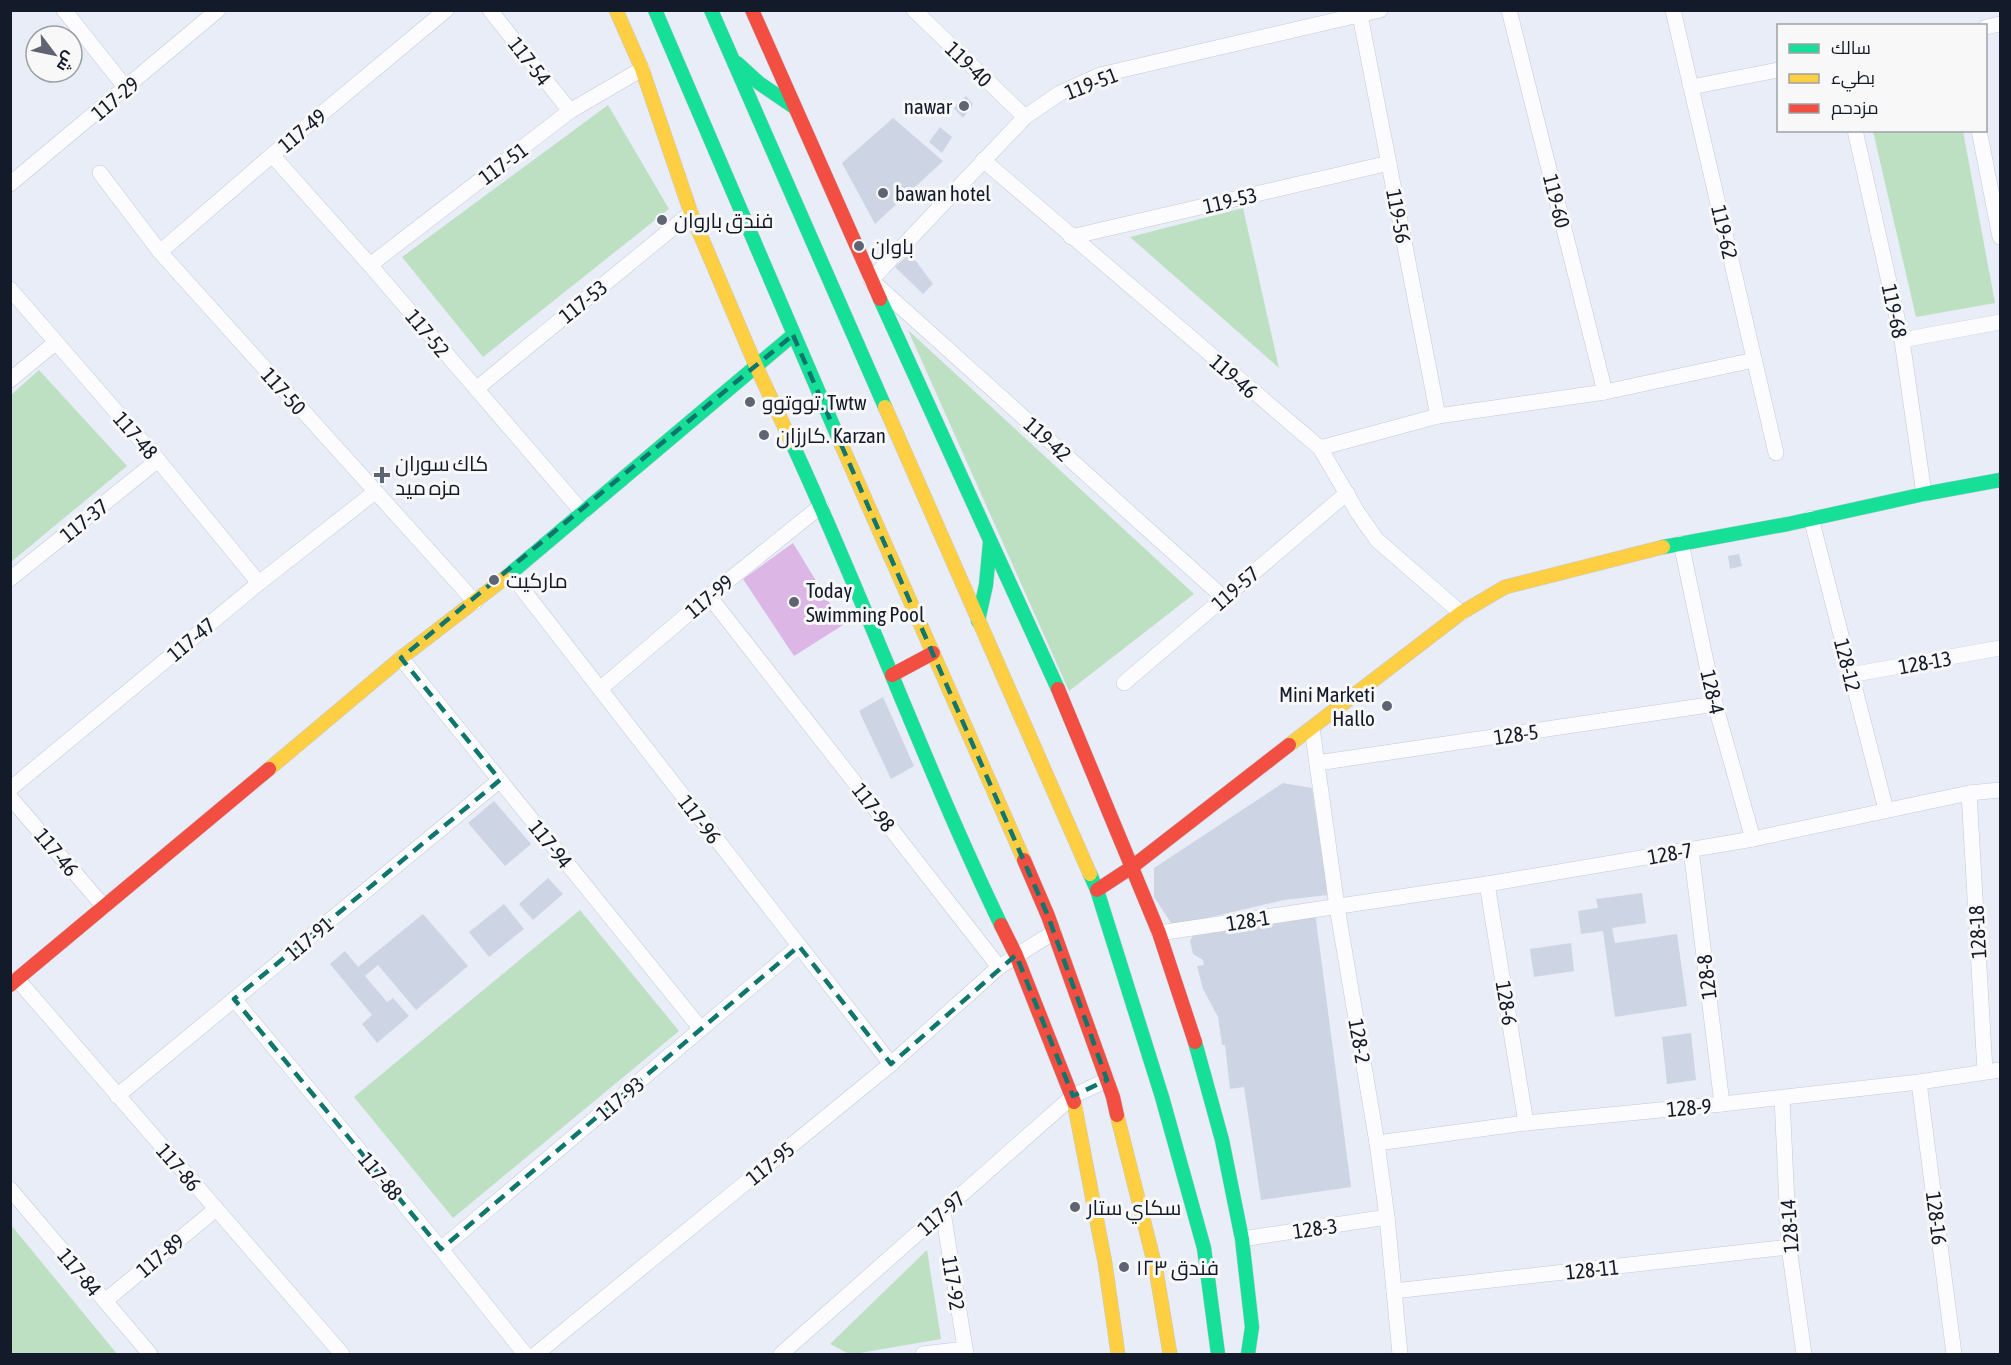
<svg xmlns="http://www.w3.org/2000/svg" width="2011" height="1365" viewBox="0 0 2011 1365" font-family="'Asap Condensed',Cairo,sans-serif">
<rect width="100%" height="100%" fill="#e8edf8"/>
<g fill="#bde0c3">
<path d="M608,105l61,104 -186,148 -81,-100z"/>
<path d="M1873,131h90l32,172 -79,14z"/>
<path d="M1243,208l36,160 -149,-131z"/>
<path d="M908,330l286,264 -125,97z"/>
<path d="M39,370l88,96 -116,96v-167z"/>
<path d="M580,910l99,121 -226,187 -99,-121z"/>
<path d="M11,1225l106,129h-106z"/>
<path d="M927,1250l14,89 -87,15h-5l-19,-10z"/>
</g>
<path fill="#dcb6e5" d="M793,543l50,82 -49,31 -51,-77z"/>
<g fill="#cdd5e5">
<path d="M966,96l7,8 -10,14 -9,-10z"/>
<path d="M893,118l50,43 -68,63 -33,-61z"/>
<path d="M940,127l12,10 -10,16 -13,-11z"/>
<path d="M910,253l23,31 -10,10 -28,-27z"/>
<path d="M1739,554l3,12 -12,3 -2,-13z"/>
<path d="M883,697l31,69 -23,13 -32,-68z"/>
<path d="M1283,783l29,5 16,107 -44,5 -111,26 -19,-29v-29z"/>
<path d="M494,801l37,43 -26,22 -37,-43z"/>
<path d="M548,878l15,16 -30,26 -14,-16z"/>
<path d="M1642,893l4,30 -34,5 3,15 62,-9 10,72 -72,11 -12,-86 -22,3 -3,-23 20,-3 -2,-9z"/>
<path d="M504,904l20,25 -35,28 -20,-25z"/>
<path d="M1315,912l36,275 -90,13 -17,-113 -14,2 -5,-44h-3l-4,-28 -15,-28 -6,-23 7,-1 -1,-5 -10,-6 -3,-13 3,-6z"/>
<path d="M423,914l45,52 -52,44 -38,-45 -13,11 22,26 6,-4 16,18 -32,27 -15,-19 10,-9 -42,-51 15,-13 13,16z"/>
<path d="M1571,943l3,28 -40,6 -4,-28z"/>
<path d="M1691,1033l5,47 -29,4 -5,-47z"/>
</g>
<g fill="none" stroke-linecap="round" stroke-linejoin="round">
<defs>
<g id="street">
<path d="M64,10l62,78"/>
<path d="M490,10l80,101"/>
<path d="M914,10l111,107"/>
<path d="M1509,10l96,382"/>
<path d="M1673,10l103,443"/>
<path d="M1360,15l78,401"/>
<path d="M1986,27l14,-3"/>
<path d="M1691,87l87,-17"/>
<path d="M1855,130l47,210 22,154"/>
<path d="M1979,130l21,107"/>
<path d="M272,155l98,110 213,248"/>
<path d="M983,160l337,288 38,65 19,27 84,73"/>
<path d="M100,173l60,79 315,350"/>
<path d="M10,184l208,-174"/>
<path d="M1071,237l318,-74"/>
<path d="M160,252l112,-97 174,-145"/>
<path d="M370,265l200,-154 72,-42"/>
<path d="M10,289l148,171 101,123"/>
<path d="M1902,340l98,-18"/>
<path d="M10,380l45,-37"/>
<path d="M476,389l215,-176"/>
<path d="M1320,448l118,-32 167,-24 149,-32"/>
<path d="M1811,518l75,292"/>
<path d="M1681,543l34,161 38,135"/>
<path d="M510,573l381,491"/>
<path d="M10,579l148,-119"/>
<path d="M709,596l290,371"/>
<path d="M1224,598l-353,-318 154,-163 35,-24 40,-18 280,-65"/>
<path d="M401,658l300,371"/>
<path d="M1850,675l150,-27"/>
<path d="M1124,683l223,-190"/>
<path d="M600,689l109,-93 112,-90"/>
<path d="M1312,728l25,179 40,236 10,74 13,137"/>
<path d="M1317,763l398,-59"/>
<path d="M10,789l249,-206 116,-91"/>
<path d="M1969,793l16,278"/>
<path d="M10,797l94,110"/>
<path d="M1691,849l31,255"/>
<path d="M1487,884l39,239"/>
<path d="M1159,933l328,-49 266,-45 216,-46 31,-3"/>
<path d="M17,979l325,375"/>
<path d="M234,999l207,250 84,105"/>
<path d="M1919,1082l35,272"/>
<path d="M117,1096l383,-316"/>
<path d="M1782,1098l7,149 15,107"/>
<path d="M1377,1143l149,-20 196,-19 197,-22 81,-12"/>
<path d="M10,1189l140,165"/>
<path d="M943,1212l23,142"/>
<path d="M1242,1239l145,-22"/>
<path d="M441,1249l358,-303"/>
<path d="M1394,1291l395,-44"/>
<path d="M105,1301l111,-92"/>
<path d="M536,1354l355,-290 108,-97 55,-35"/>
<path d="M781,1354l292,-258 34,-16"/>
<path d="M923,1354l42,-5"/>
</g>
<g id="fast">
<path d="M655,10l186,434"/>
<path d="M711,10l174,397"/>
<path d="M737,63l22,20 35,24"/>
<path d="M880,299l178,390"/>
<path d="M791,441c74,159 134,326 210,484"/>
<path d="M1663,547l125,-23 136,-30 76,-14"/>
<path d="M505,578l288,-243"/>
<path d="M978,621l8,-36 4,-43"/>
<path d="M1090,874l7,16 65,207 42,151 14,106"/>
<path d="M1195,1042l27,98 20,99 10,88 -4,27"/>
</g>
<g id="slow">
<path d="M616,10l26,59 49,144 65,153 35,75"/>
<path d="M885,407l205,467"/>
<path d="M841,444l183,416"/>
<path d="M1289,745l172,-132 44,-26 158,-40"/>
<path d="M269,769l132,-111 104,-80"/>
<path d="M1074,1102l31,161 13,91"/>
<path d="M1117,1115l39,155 14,84"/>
</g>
<g id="jam">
<path d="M752,10l128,289"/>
<path d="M892,675l41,-22"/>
<path d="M1058,689l101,244 36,109"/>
<path d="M1024,860l24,56 65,181 4,18"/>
<path d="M1097,890l35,-23 157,-122"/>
<path d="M1001,925l15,30 58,147"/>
<path d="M10,985l259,-216"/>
</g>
</defs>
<use href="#street" stroke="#c2c9d6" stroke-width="16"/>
<use href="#fast" stroke="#c2c9d6" stroke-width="15"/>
<use href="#slow" stroke="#c2c9d6" stroke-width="15"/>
<use href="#jam" stroke="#c2c9d6" stroke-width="15"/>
<use href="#street" stroke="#fcfcfe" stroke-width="15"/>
<use href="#fast" stroke="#16e098" stroke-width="14"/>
<use href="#slow" stroke="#ffcf43" stroke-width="14"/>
<use href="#jam" stroke="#f24e42" stroke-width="14"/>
</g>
<path fill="none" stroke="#0f766e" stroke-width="4.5" stroke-dasharray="12 8" stroke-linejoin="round" d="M793,335l255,581 59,164 -34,16 -57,-141 -125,109 -92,-118 -358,303 -207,-250 266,-219 -99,-122z"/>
<g fill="#5e6473" stroke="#f8f8f8" stroke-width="2">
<circle cx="964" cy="106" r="6"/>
<circle cx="883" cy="193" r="6"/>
<circle cx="662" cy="220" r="6"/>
<circle cx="859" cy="246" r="6"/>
<circle cx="750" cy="402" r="6"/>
<circle cx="764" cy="435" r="6"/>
<path d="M379 466h6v6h6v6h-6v6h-6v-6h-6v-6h6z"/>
<circle cx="494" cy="580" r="6"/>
<circle cx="794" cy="602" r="6"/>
<circle cx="1387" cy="706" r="6"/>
<circle cx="1075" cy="1207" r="6"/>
<circle cx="1124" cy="1267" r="6"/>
</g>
<g text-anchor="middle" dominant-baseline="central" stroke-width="6" stroke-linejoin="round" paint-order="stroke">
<g font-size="21" fill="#131b2b" stroke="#f8f8f8">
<text transform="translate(530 61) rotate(52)">117-54</text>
<text transform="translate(969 64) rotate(44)">119-40</text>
<text transform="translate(1091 83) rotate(-21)">119-51</text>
<text transform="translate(115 98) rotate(-40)">117-29</text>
<text transform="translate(302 130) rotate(-40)">117-49</text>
<text transform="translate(503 163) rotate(-37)">117-51</text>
<text transform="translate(1230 200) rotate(-13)">119-53</text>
<text transform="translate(1557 201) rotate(76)">119-60</text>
<text transform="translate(1399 216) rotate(79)">119-56</text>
<text transform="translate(1725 232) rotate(77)">119-62</text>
<text transform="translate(583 301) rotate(-39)">117-53</text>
<text transform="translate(1895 311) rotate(78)">119-68</text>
<text transform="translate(428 333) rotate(50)">117-52</text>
<text transform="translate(1234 376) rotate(41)">119-46</text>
<text transform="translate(284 391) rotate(48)">117-50</text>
<text transform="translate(136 435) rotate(49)">117-48</text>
<text transform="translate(1048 439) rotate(42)">119-42</text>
<text transform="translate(84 520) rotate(-39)">117-37</text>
<text transform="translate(1235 588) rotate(-41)">119-57</text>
<text transform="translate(709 596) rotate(-40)">117-99</text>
<text transform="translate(191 639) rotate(-40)">117-47</text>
<text transform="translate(1925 662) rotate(-10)">128-13</text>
<text transform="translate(1848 665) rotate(76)">128-12</text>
<text transform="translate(1713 692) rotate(77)">128-4</text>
<text transform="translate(1516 734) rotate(-8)">128-5</text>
<text transform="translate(874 807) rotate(52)">117-98</text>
<text transform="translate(700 819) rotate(52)">117-96</text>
<text transform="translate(551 844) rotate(51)">117-94</text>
<text transform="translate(57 852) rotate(50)">117-46</text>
<text transform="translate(1670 853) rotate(-10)">128-7</text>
<text transform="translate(1248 920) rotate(-9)">128-1</text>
<text transform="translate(1977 932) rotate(-93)">128-18</text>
<text transform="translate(309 938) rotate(-40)">117-91</text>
<text transform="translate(1706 977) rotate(-97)">128-8</text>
<text transform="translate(1507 1003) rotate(81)">128-6</text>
<text transform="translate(1360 1041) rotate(80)">128-2</text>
<text transform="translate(620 1098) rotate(-40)">117-93</text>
<text transform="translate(1689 1107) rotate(-5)">128-9</text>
<text transform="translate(770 1163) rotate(-39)">117-95</text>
<text transform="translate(179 1167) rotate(49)">117-86</text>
<text transform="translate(381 1176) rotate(50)">117-88</text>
<text transform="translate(941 1213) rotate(-41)">117-97</text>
<text transform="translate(1937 1218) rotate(83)">128-16</text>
<text transform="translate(1789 1226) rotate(-94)">128-14</text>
<text transform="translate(1315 1228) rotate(-8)">128-3</text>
<text transform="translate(160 1255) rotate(-40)">117-89</text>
<text transform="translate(1592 1269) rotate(-6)">128-11</text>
<text transform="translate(80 1272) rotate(50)">117-84</text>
<text transform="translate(954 1283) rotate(81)">117-92</text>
</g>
<g font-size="21" fill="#131b2b" stroke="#f8f8f8" text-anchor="start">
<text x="952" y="106" text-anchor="end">nawar</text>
<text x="895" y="193">bawan hotel</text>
<text x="674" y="220">فندق باروان</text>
<text x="871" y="246">باوان</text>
<text x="762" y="402">تووتوو. Twtw</text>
<text x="776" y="435">کارزان. Karzan</text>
<text x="395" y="463">كاك سوران<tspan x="395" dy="24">مزه ميد</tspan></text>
<text x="506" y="580">ماركيت</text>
<text x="806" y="590">Today<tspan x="806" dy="24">Swimming Pool</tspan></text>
<text x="1375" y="694" text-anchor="end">Mini Marketi<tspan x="1375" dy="24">Hallo</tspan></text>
<text x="1087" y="1207">سكاي ستار</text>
<text x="1136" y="1267">فندق ١٢٣</text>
</g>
</g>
<rect width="2011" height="1365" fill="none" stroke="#131b2b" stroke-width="24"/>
<rect x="1777" y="24" width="210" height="108" fill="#f8f8f8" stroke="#9ca0a6" stroke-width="1.5"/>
<rect x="1789" y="44" width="30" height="9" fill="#16e098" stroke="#9ca0a6" stroke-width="1.5"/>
<text x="1831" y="54" font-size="18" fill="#131b2b">سالك</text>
<rect x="1789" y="74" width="30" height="9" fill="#ffcf43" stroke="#9ca0a6" stroke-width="1.5"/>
<text x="1831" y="84" font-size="18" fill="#131b2b">بطيء</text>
<rect x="1789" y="104" width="30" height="9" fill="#f24e42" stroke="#9ca0a6" stroke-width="1.5"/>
<text x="1831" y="114" font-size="18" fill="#131b2b">مزدحم</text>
<g transform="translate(54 54) rotate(122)"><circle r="28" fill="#f8f8f8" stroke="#9ca0a6" stroke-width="1.5"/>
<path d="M0-4.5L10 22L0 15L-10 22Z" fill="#5e6473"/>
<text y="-9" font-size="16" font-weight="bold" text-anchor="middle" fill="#131b2b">ش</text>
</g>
</svg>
